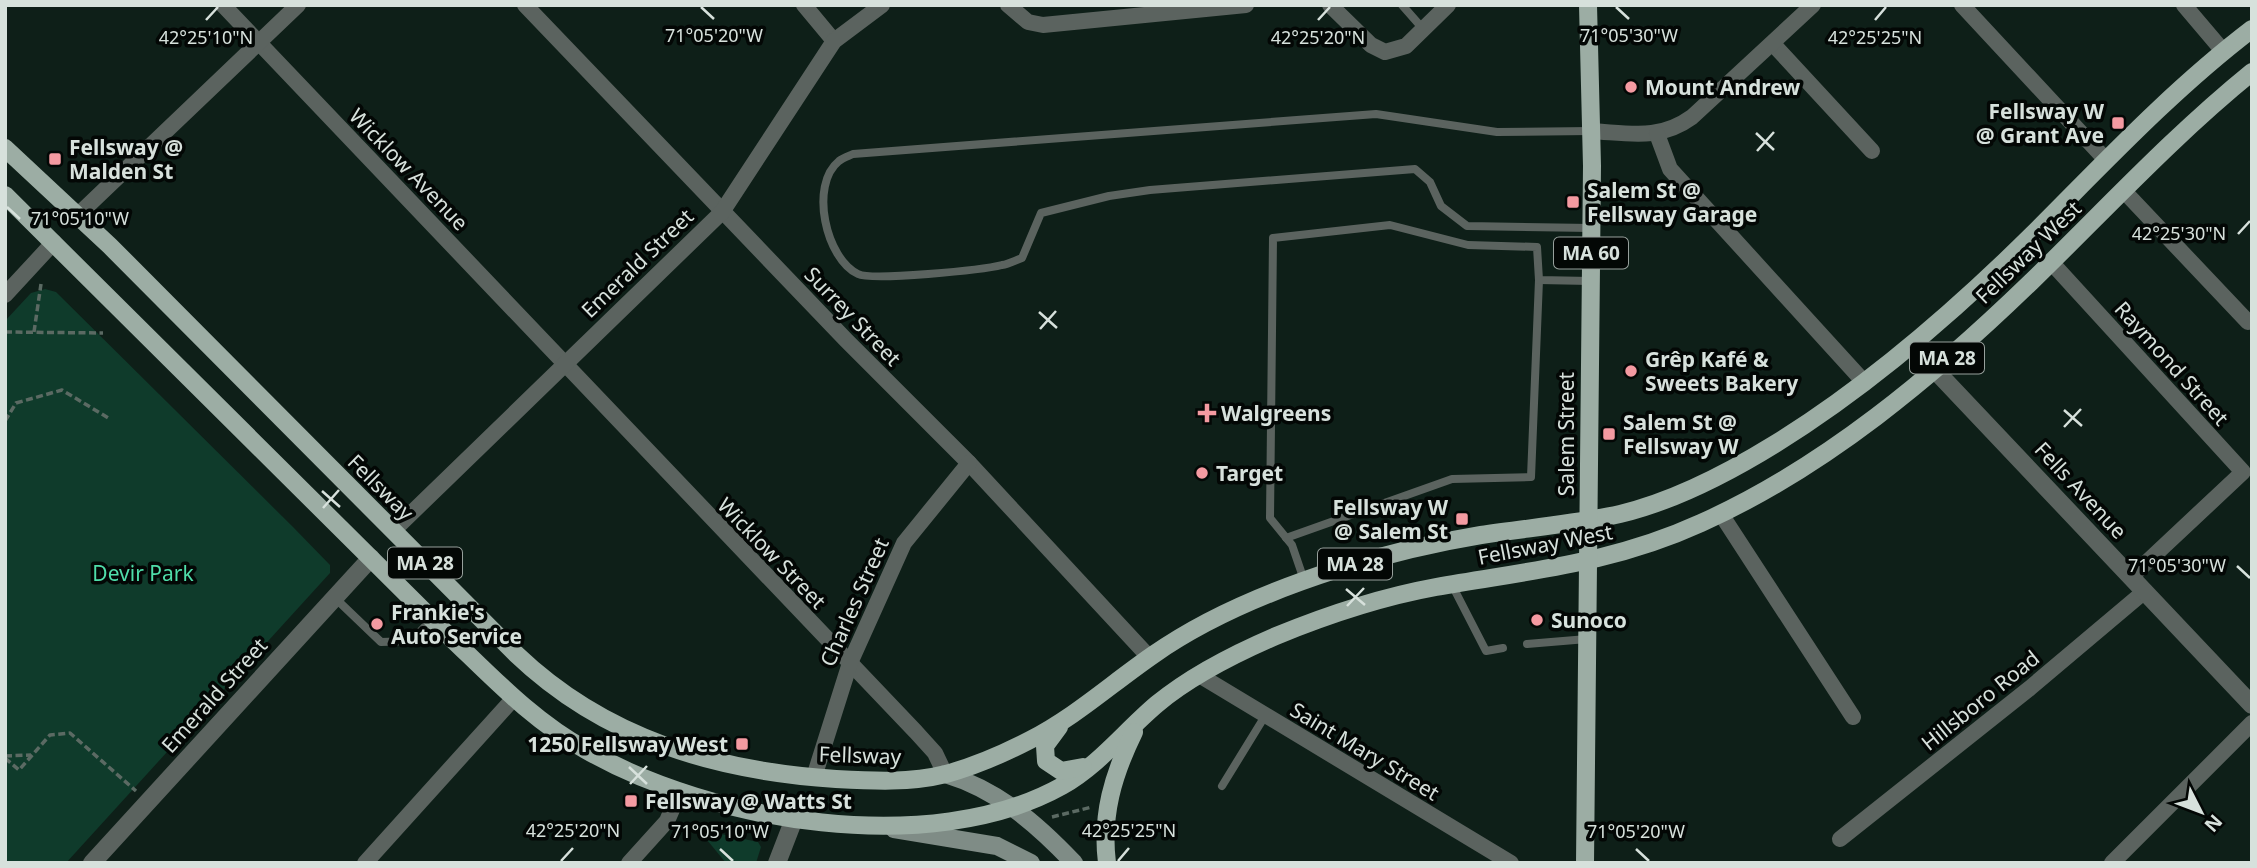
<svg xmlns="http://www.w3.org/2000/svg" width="2257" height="868" viewBox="0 0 2257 868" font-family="'Noto Sans',sans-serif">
<rect width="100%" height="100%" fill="#0e1f18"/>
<g fill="#0f3b2b">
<path d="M45,289l11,3 237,235 37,38v8l-264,290h-61v-542l26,-28z"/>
<path d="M698,829l60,13 3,5 -5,16h-30z"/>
</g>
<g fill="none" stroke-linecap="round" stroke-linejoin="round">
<g stroke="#5b6a63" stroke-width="3.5" stroke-dasharray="7 3.5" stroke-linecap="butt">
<path d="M5,332l98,1"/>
<path d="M34,332l7,-48"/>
<path d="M5,421l11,-18 46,-13 48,29"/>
<path d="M5,756l26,-1"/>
<path d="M5,758l14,12 31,-35 20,-2 66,58"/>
<path d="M1052,817l40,-10"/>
</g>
<g stroke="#5b635f" stroke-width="8">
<path d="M1402,5l22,25"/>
<path d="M1591,131l-94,1 -121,-18 -523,40c-4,2 -10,4 -14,7 -30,24 -13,98 19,113 14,7 125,-4 144,-9 7,-1 14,-5 20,-7l19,-45 68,-17 41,-6 265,-21 15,13 11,24 26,20 124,2"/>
<path d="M1286,538l166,-59 79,-2 8,-197"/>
<path d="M1304,580l-12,-35 -22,-27 3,-280 117,-13 78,20 69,2 2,33 51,1"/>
<path d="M1452,585l34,66 17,-3"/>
<path d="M334,597l47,45 30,-1 21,-22"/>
<path d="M1527,644l60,-5"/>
<path d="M1222,786l43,-70"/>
</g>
<g stroke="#5b635f" stroke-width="16">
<path d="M223,5l693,727 19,21 10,21"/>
<path d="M525,5l321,335 123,123 180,194"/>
<path d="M804,5l30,36"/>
<path d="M1008,5l20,17 15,3 203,-20"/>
<path d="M1330,5l41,40 14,7 21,-6 42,-41"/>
<path d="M1962,5l144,155"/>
<path d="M2184,5l39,46"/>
<path d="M1773,44l99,107"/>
<path d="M1591,131c38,2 68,10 101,-14l121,-112"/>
<path d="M1657,134l13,35 194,213"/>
<path d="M2123,190l125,132"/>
<path d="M78,215l220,-210"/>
<path d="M2051,262l192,210 -112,105"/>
<path d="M5,295l49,-53"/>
<path d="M1721,514l132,203"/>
<path d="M393,531l329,-319 112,-171 48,-36"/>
<path d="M1199,675l312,188"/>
<path d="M814,777l36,-114 54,-120 65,-80"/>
<path d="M1840,839l190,-151 115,-97"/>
<path d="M365,863l149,-165"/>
<path d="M629,863l38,-42 13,-30"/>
<path d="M2112,863l140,-140"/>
</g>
<g stroke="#5b635f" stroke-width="18">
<path d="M1934,369l318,336"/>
<path d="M92,863l279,-305"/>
<path d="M777,863l17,-44"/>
</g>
<g stroke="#7f8c86" stroke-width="18">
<path d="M945,774c53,16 91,49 129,89"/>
<path d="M894,829l103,17 34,17"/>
</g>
<g stroke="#9cada4" stroke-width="18">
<path d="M5,148l105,98 406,408c89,85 200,117 320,125 37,2 74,4 110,-5 29,-8 57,-20 84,-34 45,-23 81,-56 123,-85 54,-38 120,-65 182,-85 48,-15 97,-27 146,-35 46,-7 94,-11 139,-21 55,-13 108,-41 155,-70 94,-58 179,-132 257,-209 71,-71 140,-145 220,-206"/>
<path d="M5,195l444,441c43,41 84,85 137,114 125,72 345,109 476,36 37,-21 63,-55 95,-82 35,-29 77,-50 119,-68 51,-21 105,-39 160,-49 95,-17 175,-23 265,-64 123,-55 234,-148 330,-241 73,-71 142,-146 221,-210"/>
<path d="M1059,727l-14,19 1,15 15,10 22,-4"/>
<path d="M1107,863c-6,-48 6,-88 27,-131"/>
<path d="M1585,863l7,-697 -4,-161"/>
</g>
</g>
<path fill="none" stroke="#d7e1dc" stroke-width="2.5" d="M701,7l13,12M1616,7l13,12M206,20l12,-13M1318,20l12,-13M1875,20l11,-13M1756,133l18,17M1757,151l17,-19M7,207l13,12M2238,234l12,-13M1039,312l18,16M1040,329l16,-18M2064,410l18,16M2064,427l17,-18M322,491l18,16M323,508l16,-18M2237,566l13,12M1346,589l19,16M1347,606l17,-18M629,767l18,17M630,784l17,-18M720,849l13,12M1636,849l13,12M561,861l12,-13M1118,861l11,-13"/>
<g fill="#f49aa1" stroke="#030705" stroke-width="2.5">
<circle cx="1631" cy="87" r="7"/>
<rect x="2111" y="116" width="14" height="14" rx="3.5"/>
<rect x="48" y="152" width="14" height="14" rx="3.5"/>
<rect x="1566" y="195" width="14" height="14" rx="3.5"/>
<circle cx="1631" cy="371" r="7"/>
<path d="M1203.5 402.5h7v7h7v7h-7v7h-7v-7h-7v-7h7z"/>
<rect x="1602" y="427" width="14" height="14" rx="3.5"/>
<circle cx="1202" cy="473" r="7"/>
<rect x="1455" y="512" width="14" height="14" rx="3.5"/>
<circle cx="1537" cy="620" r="7"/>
<circle cx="377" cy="624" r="7"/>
<rect x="735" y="737" width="14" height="14" rx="3.5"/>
<rect x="624" y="794" width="14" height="14" rx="3.5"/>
</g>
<g text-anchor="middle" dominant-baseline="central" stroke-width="7" stroke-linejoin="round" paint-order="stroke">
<g fill="#030705" stroke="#97a09c" stroke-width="2">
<rect x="1554" y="237.5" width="74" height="31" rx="5"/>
<rect x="1910" y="342.5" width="74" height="31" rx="5"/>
<rect x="388" y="547.5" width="74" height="31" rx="5"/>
<rect x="1318" y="548.5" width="74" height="31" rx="5"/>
</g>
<g font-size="19" font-weight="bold" fill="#d7e1dc">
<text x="1591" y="253">MA 60</text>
<text x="1947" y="358">MA 28</text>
<text x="425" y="563">MA 28</text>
<text x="1355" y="564">MA 28</text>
</g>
<g font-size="21" font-weight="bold" fill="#d7e1dc" stroke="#030705" text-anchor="start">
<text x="1645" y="87">Mount Andrew</text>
<text x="2104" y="111" text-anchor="end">Fellsway W<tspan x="2104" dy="24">@ Grant Ave</tspan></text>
<text x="69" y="147">Fellsway @<tspan x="69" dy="24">Malden St</tspan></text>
<text x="1587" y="190">Salem St @<tspan x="1587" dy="24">Fellsway Garage</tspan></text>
<text x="1645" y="359">Grêp Kafé &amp;<tspan x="1645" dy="24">Sweets Bakery</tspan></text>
<text x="1221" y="413">Walgreens</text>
<text x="1623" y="422">Salem St @<tspan x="1623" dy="24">Fellsway W</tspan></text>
<text x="1216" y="473">Target</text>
<text x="1448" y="507" text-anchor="end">Fellsway W<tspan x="1448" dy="24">@ Salem St</tspan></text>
<text x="391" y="612">Frankie's<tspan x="391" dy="24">Auto Service</tspan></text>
<text x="1551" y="620">Sunoco</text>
<text x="728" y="744" text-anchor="end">1250 Fellsway West</text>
<text x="645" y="801">Fellsway @ Watts St</text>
</g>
<g font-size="21" fill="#d7e1dc" stroke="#030705">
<text transform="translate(409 169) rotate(46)">Wicklow Avenue</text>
<text transform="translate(2028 252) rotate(-44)">Fellsway West</text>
<text transform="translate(637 263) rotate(-44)">Emerald Street</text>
<text transform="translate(853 316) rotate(46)">Surrey Street</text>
<text transform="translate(2172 363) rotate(48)">Raymond Street</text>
<text transform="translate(1566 434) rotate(-90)">Salem Street</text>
<text transform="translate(381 487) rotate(45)">Fellsway</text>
<text transform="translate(2081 490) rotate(47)">Fells Avenue</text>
<text transform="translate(1545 544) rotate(-11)">Fellsway West</text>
<text transform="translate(772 553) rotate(46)">Wicklow Street</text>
<text transform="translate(854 602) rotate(-66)">Charles Street</text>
<text transform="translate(214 695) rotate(-48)">Emerald Street</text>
<text transform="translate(1980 700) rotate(-39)">Hillsboro Road</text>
<text transform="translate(1365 751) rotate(31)">Saint Mary Street</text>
<text transform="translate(860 755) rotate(2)">Fellsway</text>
</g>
<g font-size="21" fill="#4fdda9" stroke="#030705">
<text x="143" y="573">Devir Park</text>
</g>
</g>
<g font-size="18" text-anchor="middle" fill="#d7e1dc" stroke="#030705" stroke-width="7" stroke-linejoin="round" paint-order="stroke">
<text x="714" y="42">71°05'20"W</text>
<text x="1629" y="42">71°05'30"W</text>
<text x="206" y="44">42°25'10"N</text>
<text x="1318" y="44">42°25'20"N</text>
<text x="1875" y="44">42°25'25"N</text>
<text x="80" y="225">71°05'10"W</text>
<text x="2179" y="240">42°25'30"N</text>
<text x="2177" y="572">71°05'30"W</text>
<text x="573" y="837">42°25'20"N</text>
<text x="1129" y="837">42°25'25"N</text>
<text x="720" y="838">71°05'10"W</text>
<text x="1636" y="838">71°05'20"W</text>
</g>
<rect width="2257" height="868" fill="none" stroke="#d7e1dc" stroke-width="14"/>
<g transform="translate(2201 812) rotate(132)" stroke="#030705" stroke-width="5" paint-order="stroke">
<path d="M0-5L12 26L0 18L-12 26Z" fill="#d7e1dc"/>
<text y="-10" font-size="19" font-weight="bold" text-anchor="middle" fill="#d7e1dc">N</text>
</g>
</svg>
